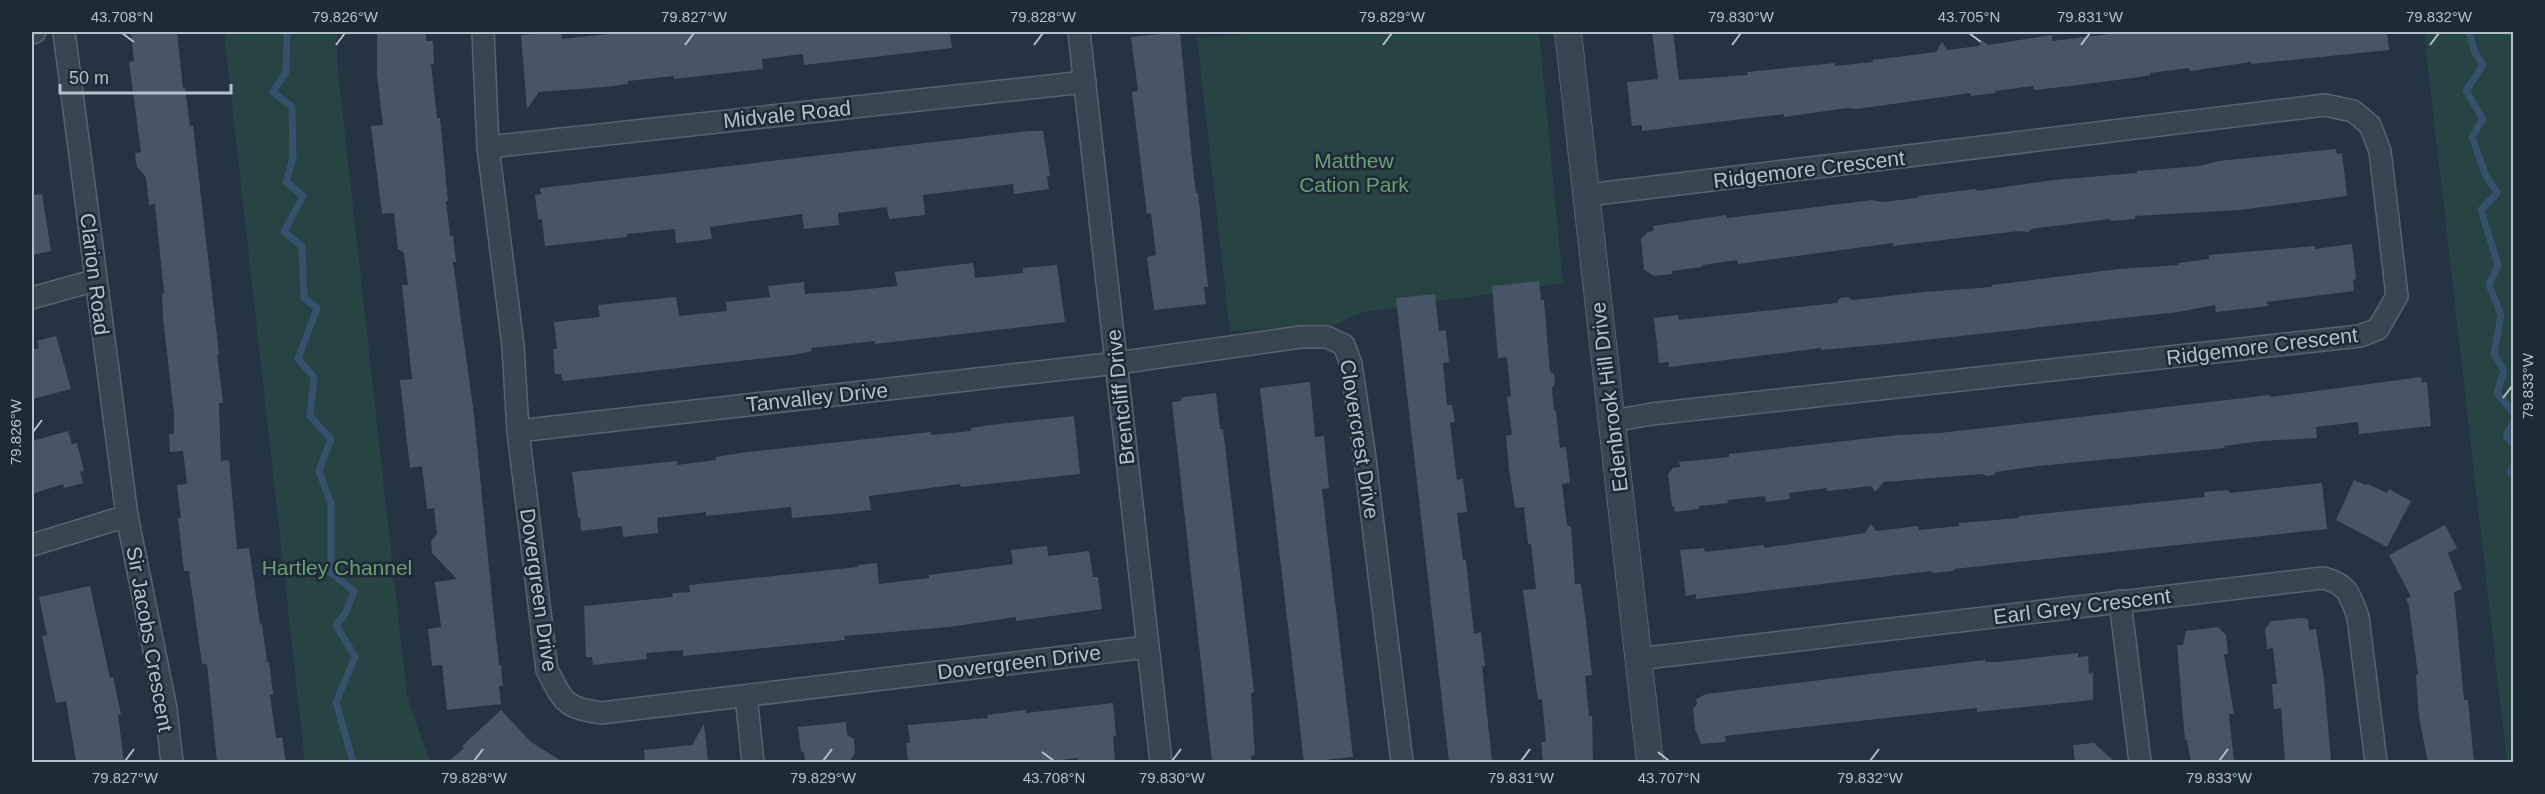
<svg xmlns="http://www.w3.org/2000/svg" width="2545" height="794" viewBox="0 0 2545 794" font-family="Arial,sans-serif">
<rect width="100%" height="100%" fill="#243443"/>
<g fill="#274344">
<path d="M224,32h114l-1,30 70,634 23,66h-125z"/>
<path d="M1276,32h263l24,251 -203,30 -26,12 -104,6 -33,-293z"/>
<path d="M2424,32h89v730h-6z"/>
</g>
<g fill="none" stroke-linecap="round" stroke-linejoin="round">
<g stroke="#37506b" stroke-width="7">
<path d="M287,32l-1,40 -13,20 19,15 1,51 -7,24 17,14 -19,36 18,14 2,52 13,10 -19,51 16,18 -4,39 21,23 -12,32 12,33v69l23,18 -9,23 -9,11 19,32 -19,45 17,60"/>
<path d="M2469,32l6,21 8,12 -17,26 17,28 -11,18 13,37 12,19 -16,17 17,55 -9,20 12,30 -7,39 10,17 -7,22 17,20"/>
<path d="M2514,422l-8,13 8,10"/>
<path d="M2514,464l-4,8 4,2"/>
<path d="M2514,502v4"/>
<path d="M2514,547v3"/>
</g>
</g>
<g fill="#465667">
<path d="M131,32h46l6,57 2,-1 5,38h3l26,228h-2l6,49h-4l2,58 8,-1 8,89 12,-1 11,76h2l5,38h2l4,32 -3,1 6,43 6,-1 4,25h-69l-10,-98h-5l-13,-93h-5l-6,-53h3l-4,-33 10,-1 -4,-33 -13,1 -1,-18h5v-19l-11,-97 -1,-25h2l-9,-89 -6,1 -3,-28 -9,-10 -2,-14 6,-1 -12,-90 5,-1z"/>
<path d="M377,32h49v9h7l1,23h-3l6,54h3l8,83h-2l4,35h3l3,26h-3l21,153 19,193 6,57h2l2,21h-4l2,18 -54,6 -5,-45 -10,1 -4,-37 13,-2 -6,-45 22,-3 -25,-26 -1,-12 6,-7 -3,-26 -7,1 -5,-43 -12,2 -10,-88 12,-1 -10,-94h6l-4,-32 -6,-4 -4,-36 -12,1 -11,-88 12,-1 -6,-50z"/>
<path d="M561,32l1,7 46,-5 -1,-2h343l2,16 -148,17 -1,-11 -41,5 1,10 -89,10v-3l-46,5v3l-23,3 -66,5 -12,17 -6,-74z"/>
<path d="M1180,32l12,128 4,33h2l10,94h-4l2,17 -52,6 -7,-53 9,-2 -5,-42 -4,1 -15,-122 6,-1 -7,-54z"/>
<path d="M1652,32h21l6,48 69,-5 -1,-3 88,-9v3l38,-4v-2l63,-8 6,-10 5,8 32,-4 3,-6 6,5 64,-10v6l74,-9h261l2,18 -138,14v-2l-61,9 -1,-3 -39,5 1,2 -11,2 -62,8 -44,5 -1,-4 -38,5 1,2 -25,3 -1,-3 -113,16 -10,-1 -63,9v-3l-142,17v-6l-10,1 -5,-44 31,-3z"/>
<path d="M1029,131h14l7,45 -3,1 2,12 -35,5 -1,-10 -90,11 2,20 -36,4 -2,-12 -49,6 1,12 -35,4 -2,-15 -92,13 2,12 -36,4 -1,-14 -48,5v3l-82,9 -3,-27 -4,1 -3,-25 6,-1 -1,-6z"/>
<path d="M2336,149l1,5 5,-1 5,43 -108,14 -104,6v3l-25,2v-2l-79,10 -2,3 -11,-1 -125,15v-3l-155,21 -1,-4 -35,5v2l-30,4v3l-18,2 -10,-6 -3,-31 7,-7 6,-1 -1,-5 73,-11 1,3 145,-18 10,2 36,-4v-2l58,-7 1,2 76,-11 84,-7v-2l62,-5 19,-5z"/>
<path d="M42,194l9,57 -19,4v-60z"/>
<path d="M2352,244l4,35 -3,1 1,11 -87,11 1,4 -52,6 -1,-7 -37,7 -281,31 -76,7v-2l-152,19v-5l-10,1 -5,-45 24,-3 1,5 158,-17 3,-5 8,-1 4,3 11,-1 61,-7 68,-5v-2l127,-16 60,-4 -1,-2 31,-4v-4l106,-9v3z"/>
<path d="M973,263l2,15 48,-5v-5l34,-3 8,57 -190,22v-3l-64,7 1,3 -19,4 -230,26 -2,-7h-6l-2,-25h4l-3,-27 46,-5 -2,-12 78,-8 3,19 48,-5 -1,-9 44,-5 -2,-11 36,-4 1,12 43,-3 49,-5 -2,-14z"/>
<path d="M1539,281l2,19h3l6,72 4,2 1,9 -3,5 2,23h2l4,37 6,-1 4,36 -8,1 5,41 4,2 4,57h6l5,38 6,53 -7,1 4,40h3l1,46h-50l-2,-20h5l-4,-43 -4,1 -15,-110 13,-1 -5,-45h-3l-4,-37 -9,1 -6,-39 -3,-33 6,-1 -5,-38 4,-1 -4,-39 -9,1 -6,-72z"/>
<path d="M1435,294l4,37 7,-1 3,32 -6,1 4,42h5l3,17 -5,1 7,57 6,-1 4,33 -10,1 6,47h3l8,74 7,-2 4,34h-3l10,96h-43l-53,-464z"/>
<path d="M56,336l15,53 -39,10v-49l7,-2 -2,-7z"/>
<path d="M2421,377l1,6 5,-1 4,44 -72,8 -1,-12 -42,5 1,11 -56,3 -37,5 1,2 -187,18 -42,6 -2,3 -8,1 -3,-2 -99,8 -9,10 -4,-6 -44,5v-3l-38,5 1,6 -24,3 -1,-6 -38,4 1,3 -29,3v3l-24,3 -1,-5 -2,-1 -4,-32 5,-6 7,-1 -1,-5 50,-5v-3l169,-19 42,-2 330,-38v2z"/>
<path d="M1310,382l5,55 9,-1 5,52 -7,1 31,268 -49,5 -44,-374z"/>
<path d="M1216,393l4,36h3l31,263 -3,1 4,62 -4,1 1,6h-40l-40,-360 8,-1 4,-4z"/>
<path d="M1074,416l6,58 -119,13 -1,-3 -91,12 2,14 -36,4 -43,4 -1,-11 -85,9v-4l-49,6 1,15 -35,4 -1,-11 -41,5 -1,-13h-2l-6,-46 105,-11v4l39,-5v-3l24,-4 191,-21v3l40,-4v-3l19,-3z"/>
<path d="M68,431l4,13 5,-1 7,28 -4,1 3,11 -19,5 -1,-4 -31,10v-53z"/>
<path d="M2354,480l12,5 2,-1 19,9 2,-4 22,12 -24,46 -51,-27z"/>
<path d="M2322,483l5,46 -310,33 -63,7v2l-22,2 -1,-2 -235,28v-5l-10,2 -6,-46 24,-2 1,4 59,-7v3l101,-15 6,-9 5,7 42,-5 1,4 40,-4v-3l60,-5v-2l186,-19 -1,-5 25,-2v3z"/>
<path d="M2445,525l12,23 -9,5 14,36 -8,3 10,108h4l6,62h-46l-9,-45 -3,-42h2l-9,-69 -3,-7 5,-2 -22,-42z"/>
<path d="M1047,546l1,10 41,-5 4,26h5l4,32 -86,12v-4l-67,10 -105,9 1,4 -21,2 -141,14v-6l-37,3 1,6 -54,6 -1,-8h-6l-2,-51 89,-9 -1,-4 18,-1 -1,-7 169,-18v-2l19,-2 2,21 50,-6v-3l84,-11 -2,-14z"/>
<path d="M90,586l20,92 3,-1 8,37 -3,1 6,47h-48l-10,-61 -10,2 -14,-67 5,-1 -8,-38z"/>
<path d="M2303,618l5,1 1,11 7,-1 8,50 7,83h-46l-4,-54 -7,1 -2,-25h5l-4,-36 -6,1 -2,-20 6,-8z"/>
<path d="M2218,627l8,8 2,19h-4l10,60h-5l5,48h-43l-4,-22h-2l-8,-95h6l3,-14z"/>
<path d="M2078,653v4l10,-1 1,18 4,-2v28l-116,12v-4l-217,24 -35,4 1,6 -25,2 -6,-15 -2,-20 4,-5 -1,-5 10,-5 279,-34v2h12z"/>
<path d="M1113,703l3,33h-3l2,26h-37v-4l-34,4h-136l-2,-19h4l-2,-18 80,-7 -1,-3 39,-5v3z"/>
<path d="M501,710l30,32 32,20h-115l16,-14 -2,-2z"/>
<path d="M846,722l1,13 7,4 1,14 -6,9h-44l-1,-10h-3l-3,-25z"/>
<path d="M704,724l4,38h-63l-1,-12 48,-5z"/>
<path d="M2094,743l21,19h-40l-2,-17z"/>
</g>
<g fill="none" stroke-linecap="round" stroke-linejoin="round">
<defs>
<g id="minor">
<path d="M64,32l63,484 39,193 6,53"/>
<path d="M483,32l5,115 25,199 5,85 29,239c17,32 16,37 54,43l546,-66"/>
<path d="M1079,32l82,730"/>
<path d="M32,33l3,-1"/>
<path d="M488,147l597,-65"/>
<path d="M1588,195l737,-90 28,6 17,14 10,26 17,145 -19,33 -18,7 -708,78 -40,7"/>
<path d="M32,298l64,-18"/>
<path d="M518,431l599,-68 184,-26h26l17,8 7,19 13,87 38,311"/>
<path d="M32,545l95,-29"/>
<path d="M2120,601l20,161"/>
<path d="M1638,659l685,-81c25,6 27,17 35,39l18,145"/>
<path d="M746,696l7,66"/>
</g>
<path id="tertiary" d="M1568,32l82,730"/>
</defs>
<use href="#minor" stroke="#57636f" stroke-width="24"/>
<use href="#tertiary" stroke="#57636f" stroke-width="28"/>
<use href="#minor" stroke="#394552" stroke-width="21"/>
<use href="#tertiary" stroke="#394552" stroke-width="26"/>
</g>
<path fill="none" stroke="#b6c0cc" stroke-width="2" d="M122,33l12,9M1969,33l12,9M336,45l9,-12M685,45l9,-12M1034,45l9,-12M1383,45l9,-12M1732,45l9,-12M2081,45l9,-12M2430,45l9,-12M2503,398l9,-12M33,432l9,-12M1042,752l12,9M1658,752l11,9M125,761l9,-12M474,761l9,-12M823,761l9,-12M1172,761l9,-12M1521,761l9,-12M1870,761l9,-12M2219,761l9,-12"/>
<g text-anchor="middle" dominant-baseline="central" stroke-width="5" stroke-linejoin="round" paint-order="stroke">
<g font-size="21" fill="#b6c0cc" stroke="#1e2a38">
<text transform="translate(787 114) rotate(-6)">Midvale Road</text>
<text transform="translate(1809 169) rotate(-7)">Ridgemore Crescent</text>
<text transform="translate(95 274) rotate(83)">Clarion Road</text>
<text transform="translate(2262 346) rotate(-7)">Ridgemore Crescent</text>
<text transform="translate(817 397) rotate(-6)">Tanvalley Drive</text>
<text transform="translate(1120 397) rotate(-96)">Brentcliff Drive</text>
<text transform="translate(1609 397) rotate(-97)">Edenbrook Hill Drive</text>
<text transform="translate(1360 439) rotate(81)">Clovercrest Drive</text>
<text transform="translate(539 590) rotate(82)">Dovergreen Drive</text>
<text transform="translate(2082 606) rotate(-7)">Earl Grey Crescent</text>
<text transform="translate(150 639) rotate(80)">Sir Jacobs Crescent</text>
<text transform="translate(1019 662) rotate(-7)">Dovergreen Drive</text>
</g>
<g font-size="21" fill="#6c9f73" stroke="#1e2a38">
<text x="1354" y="160">Matthew<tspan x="1354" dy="24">Cation Park</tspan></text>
<text x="337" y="567">Hartley Channel</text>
</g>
</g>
<rect width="2545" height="794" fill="none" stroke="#1e2a38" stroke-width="66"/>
<path d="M60 84v9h171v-9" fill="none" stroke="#b6c0cc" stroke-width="3"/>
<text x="69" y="84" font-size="18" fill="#b6c0cc" stroke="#1e2a38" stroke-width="4.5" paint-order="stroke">50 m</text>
<rect x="33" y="33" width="2479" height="728" fill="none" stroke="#b6c0cc" stroke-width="2"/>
<g font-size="15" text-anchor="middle" fill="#b6c0cc">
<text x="122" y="22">43.708°N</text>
<text x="345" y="22">79.826°W</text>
<text x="694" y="22">79.827°W</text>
<text x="1043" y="22">79.828°W</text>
<text x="1392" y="22">79.829°W</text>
<text x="1741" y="22">79.830°W</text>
<text x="1969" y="22">43.705°N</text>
<text x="2090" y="22">79.831°W</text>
<text x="2439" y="22">79.832°W</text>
<text transform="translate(2528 386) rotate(-90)" y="5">79.833°W</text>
<text transform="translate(16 432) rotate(-90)" y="5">79.826°W</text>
<text x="125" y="783">79.827°W</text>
<text x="474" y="783">79.828°W</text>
<text x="823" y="783">79.829°W</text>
<text x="1054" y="783">43.708°N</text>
<text x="1172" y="783">79.830°W</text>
<text x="1521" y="783">79.831°W</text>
<text x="1669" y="783">43.707°N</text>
<text x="1870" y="783">79.832°W</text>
<text x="2219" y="783">79.833°W</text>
</g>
</svg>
